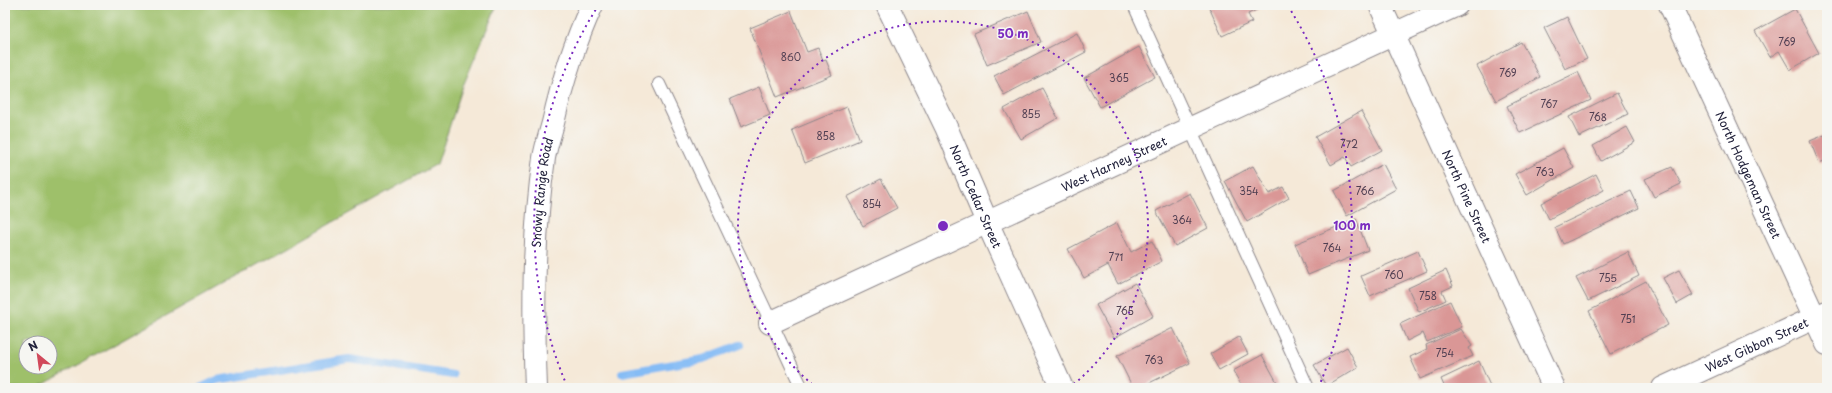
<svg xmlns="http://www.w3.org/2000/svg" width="1832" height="393" viewBox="0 0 1832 393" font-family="'Playpen Sans',sans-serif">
<rect width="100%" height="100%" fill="#f6f6f2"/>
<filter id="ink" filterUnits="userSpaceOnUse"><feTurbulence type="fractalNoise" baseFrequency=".025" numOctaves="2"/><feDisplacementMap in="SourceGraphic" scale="8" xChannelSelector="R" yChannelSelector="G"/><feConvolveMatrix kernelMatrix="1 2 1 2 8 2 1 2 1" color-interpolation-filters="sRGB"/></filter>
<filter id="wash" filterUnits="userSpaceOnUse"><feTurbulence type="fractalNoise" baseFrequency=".012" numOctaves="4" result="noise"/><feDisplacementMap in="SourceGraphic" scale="16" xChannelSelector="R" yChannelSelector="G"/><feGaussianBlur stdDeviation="0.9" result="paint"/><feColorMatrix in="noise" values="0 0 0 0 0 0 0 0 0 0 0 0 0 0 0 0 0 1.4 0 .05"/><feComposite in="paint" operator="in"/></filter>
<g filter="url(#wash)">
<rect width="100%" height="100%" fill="#f5e9d8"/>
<path fill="#9ec06a" stroke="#607152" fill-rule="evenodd" d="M5,5h492l-34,81 -26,78 -400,224h-32zM26,343h24v24h-24z"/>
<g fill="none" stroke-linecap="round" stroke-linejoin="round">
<g stroke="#85bcf5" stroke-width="8">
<path d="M622,373l81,-14 37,-14"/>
<path d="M200,388l17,-8 132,-21 104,16"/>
</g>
</g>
<g id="blocks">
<g fill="#da9796">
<path d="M1208,5h59l-19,9 4,8 -30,14z"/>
<path d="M1795,9l24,44 -29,17 -11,-19 -9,6 -15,-26z"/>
<path d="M791,11l16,41 11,-4 5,13 3,-1 6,15 -55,22 -27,-69z"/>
<path d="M1028,11l13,31 -54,23 -13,-31z"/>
<path d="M1567,17l20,42 -22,10 -21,-41z"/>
<path d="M1077,33l9,19 -82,43 -10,-19z"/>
<path d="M1521,42l19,35 -44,24 -19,-35z"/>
<path d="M1139,47l16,30 -55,30 -16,-29z"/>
<path d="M1578,72l13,28 -71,33 -13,-27z"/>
<path d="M759,87l11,28 -29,12 -11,-28z"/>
<path d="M1042,88l16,30 -37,21 -17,-30z"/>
<path d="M1617,93l11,21 -49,23 -10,-20z"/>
<path d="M847,107l13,33 -55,23 -13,-33z"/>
<path d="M1361,111l21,39 -31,17 -6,-10 -14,8 -16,-28z"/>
<path d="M1627,127l8,15 -34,19 -8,-15z"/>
<path d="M1827,134v26l-8,3 -9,-22z"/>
<path d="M1563,148l11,20 -47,27 -12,-21z"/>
<path d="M1383,164l13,25 -49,27 -13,-25z"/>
<path d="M1253,166l16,28 14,-7 6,11 -42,24 -22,-41z"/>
<path d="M1672,167l9,17 -27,13 -9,-18z"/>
<path d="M1596,174l8,16 -55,29 -8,-16z"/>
<path d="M881,179l16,29 -34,18 -16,-29z"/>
<path d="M1631,191l8,17 -76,36 -8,-17z"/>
<path d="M1190,193l18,35 -33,18 -19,-35z"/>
<path d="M1356,219l12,31 -60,25 -13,-31z"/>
<path d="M1117,223l14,29 21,-11 10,20 -44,23 -10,-19 -24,13 -16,-29z"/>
<path d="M1418,251l9,20 -57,25 -9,-20z"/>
<path d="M1628,252l11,24 -51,25 -12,-23z"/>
<path d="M1446,270l7,16 -11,5 4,9 -27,12 -11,-24z"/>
<path d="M1679,270l14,25 -16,9 -14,-26z"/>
<path d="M1646,281l22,44 -57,29 -22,-43z"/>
<path d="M1135,283l18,33 -39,22 -18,-33z"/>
<path d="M1450,301l12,26 -35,15 -4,-9 -16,8 -7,-17z"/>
<path d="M1173,328l17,35 -51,25h-6l-16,-32z"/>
<path d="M1461,329l11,17 -3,2 4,8 -53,23 -10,-22 17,-8 -1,-4z"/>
<path d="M1239,337l9,17 -29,16 -9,-16z"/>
<path d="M1347,347l11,20 -32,19 -12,-21z"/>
<path d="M1262,355l16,29 -7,4h-28l-10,-17z"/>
<path d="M1479,361l12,27h-46l-4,-9z"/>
</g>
</g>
</g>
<g filter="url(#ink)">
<use href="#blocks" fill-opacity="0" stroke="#8c868a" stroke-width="1"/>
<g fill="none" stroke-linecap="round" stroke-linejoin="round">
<defs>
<g id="lane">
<path d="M1134,5l174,383"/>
<path d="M659,84l143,304"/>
</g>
<g id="street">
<path id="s1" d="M1380,5l174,383"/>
<path id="s2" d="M1670,5l157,339"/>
<path id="s3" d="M770,323l687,-318"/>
<path id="s4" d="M1663,388l164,-76"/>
</g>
<g id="secondary">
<path id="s5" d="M887,5l59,122 41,95 75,166"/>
</g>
<g id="primary">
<path id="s6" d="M536,388c-3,-77 -3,-154 8,-230 2,-12 6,-24 9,-35 9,-40 22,-81 39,-118"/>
</g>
</defs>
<use href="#lane" stroke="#8c868a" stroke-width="14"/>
<use href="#street" stroke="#8c868a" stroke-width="24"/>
<use href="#secondary" stroke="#8c868a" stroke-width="24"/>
<use href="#primary" stroke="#8c868a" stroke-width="24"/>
<use href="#lane" stroke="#fff" stroke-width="12"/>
<use href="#street" stroke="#fff" stroke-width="22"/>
<use href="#secondary" stroke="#fff" stroke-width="22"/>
<use href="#primary" stroke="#fff" stroke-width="22"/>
</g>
</g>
<g fill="none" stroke="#7b2cbf" stroke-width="2" stroke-dasharray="2 4">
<path d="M817 388A205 205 0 1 1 1069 388"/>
<path d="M567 386A409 409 0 0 1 598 6M1288 6A409 409 0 0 1 1319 386"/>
</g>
<g text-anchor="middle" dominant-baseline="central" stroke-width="3" stroke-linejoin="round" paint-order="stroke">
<g font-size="10" fill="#503f52">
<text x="1787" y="41">769</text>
<text x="791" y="56">860</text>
<text x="1508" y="72">769</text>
<text x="1119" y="77">365</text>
<text x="1549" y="103">767</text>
<text x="1031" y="113">855</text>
<text x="1598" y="116">768</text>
<text x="826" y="135">858</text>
<text x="1349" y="143">772</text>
<text x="1545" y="171">763</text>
<text x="1249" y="190">354</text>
<text x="1365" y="190">766</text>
<text x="872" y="203">854</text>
<text x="1182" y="219">364</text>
<text x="1332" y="247">764</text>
<text x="1116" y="256">771</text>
<text x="1394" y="274">760</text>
<text x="1608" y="277">755</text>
<text x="1428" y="295">758</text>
<text x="1125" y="310">765</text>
<text x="1628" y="318">751</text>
<text x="1445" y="352">754</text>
<text x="1154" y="359">763</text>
</g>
<g font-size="12" fill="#22223b" stroke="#f6f6f2">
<text stroke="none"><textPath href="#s3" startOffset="379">West Harney Street</textPath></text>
<text stroke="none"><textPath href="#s2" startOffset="187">North Hodgeman Street</textPath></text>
<text stroke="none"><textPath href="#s6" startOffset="196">Snowy Range Road</textPath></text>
<text stroke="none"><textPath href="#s5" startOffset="211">North Cedar Street</textPath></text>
<text stroke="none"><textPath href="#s1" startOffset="210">North Pine Street</textPath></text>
<text stroke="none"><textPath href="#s4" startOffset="103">West Gibbon Street</textPath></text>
</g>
</g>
<circle cx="943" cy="226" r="6" fill="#7b2cbf" stroke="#f6f6f2" stroke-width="2"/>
<g font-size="12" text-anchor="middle" font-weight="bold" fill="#7b2cbf" stroke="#f6f6f2" stroke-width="3" stroke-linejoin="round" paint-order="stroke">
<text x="1013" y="38">50 m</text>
<text x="1352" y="230">100 m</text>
</g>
<rect width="1832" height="393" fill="none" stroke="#f6f6f2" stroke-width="20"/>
<g transform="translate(38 355) rotate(331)"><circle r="19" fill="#f6f6f2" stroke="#a1a1a9"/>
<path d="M0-3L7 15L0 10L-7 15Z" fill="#d1495b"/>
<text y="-6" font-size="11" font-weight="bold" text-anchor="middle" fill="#22223b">N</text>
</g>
</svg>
